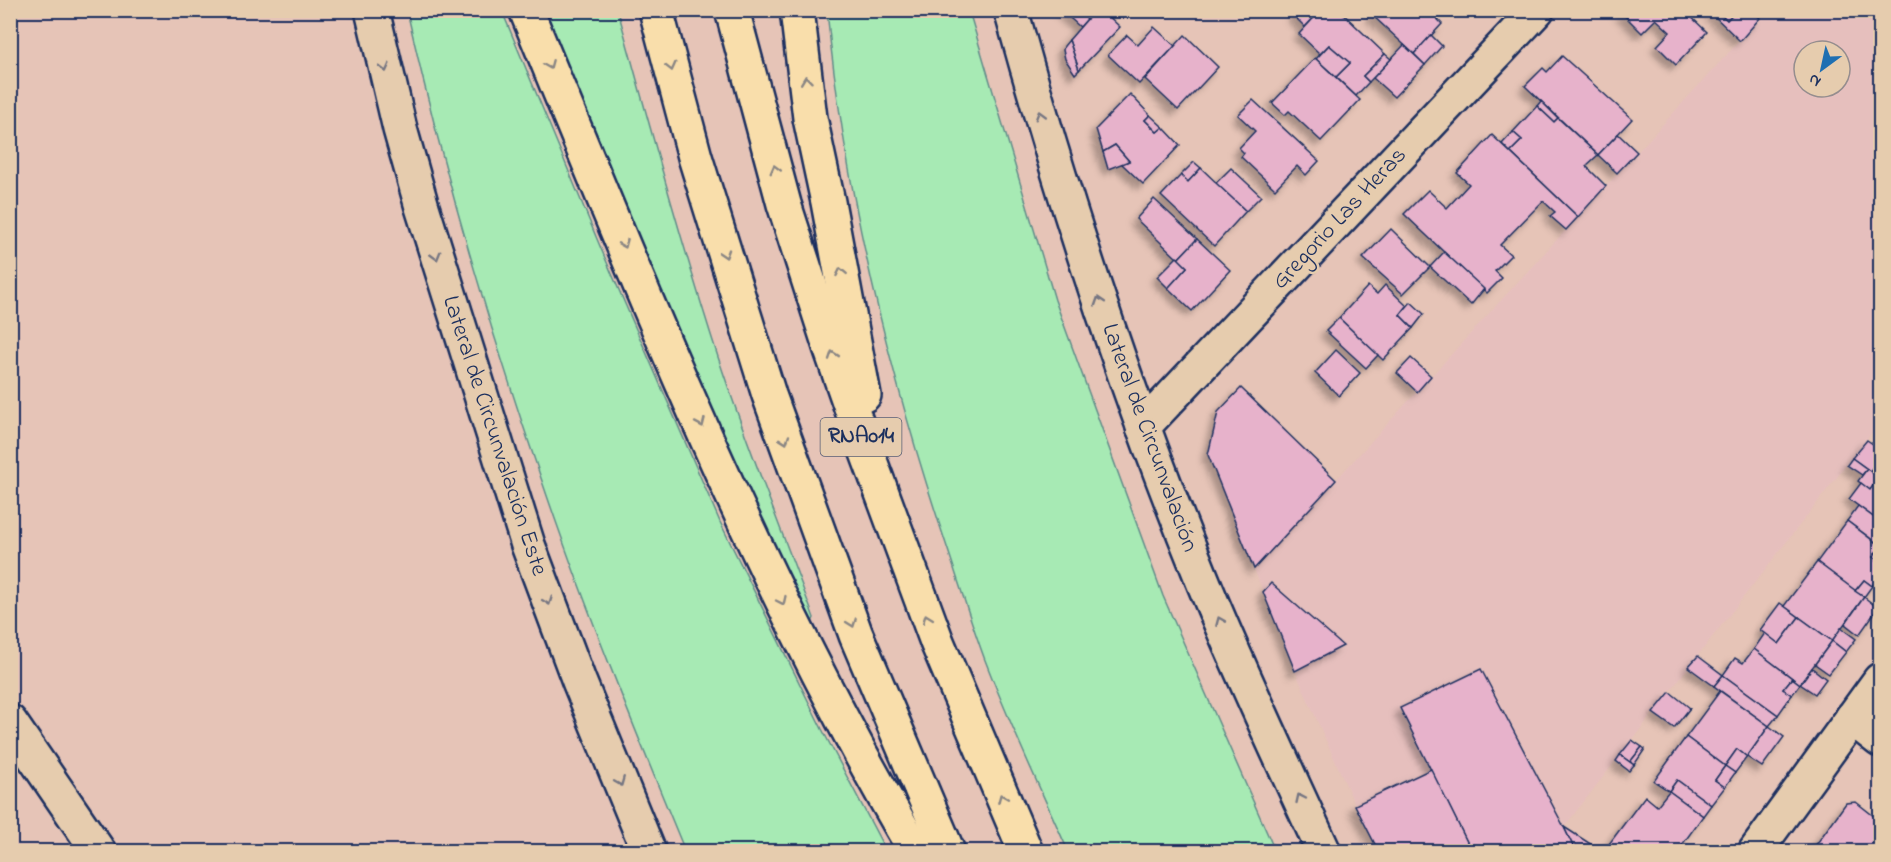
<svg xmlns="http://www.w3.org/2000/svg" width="1891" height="862" viewBox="0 0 1891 862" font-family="'Indie Flower',sans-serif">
<defs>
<filter id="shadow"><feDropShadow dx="-5.5" dy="5.5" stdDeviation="3" flood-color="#0004"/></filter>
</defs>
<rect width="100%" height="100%" fill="#e6c4b7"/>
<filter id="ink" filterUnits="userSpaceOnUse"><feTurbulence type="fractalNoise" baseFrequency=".0167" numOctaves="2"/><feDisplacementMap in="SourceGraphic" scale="12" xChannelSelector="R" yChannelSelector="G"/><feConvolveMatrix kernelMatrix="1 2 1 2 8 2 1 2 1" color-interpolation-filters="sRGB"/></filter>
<g filter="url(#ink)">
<path fill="#e6bfbd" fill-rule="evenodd" d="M1767,11h113v411l-316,405 39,24h-224l-24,-46 -60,-134 -41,-102zM1804,51h36v36h-36z"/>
<g fill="#a7eab4" stroke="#618c89" stroke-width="1.5">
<path d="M407,11h95l100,240 118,271 102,207 64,122h-201c-50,-121 -100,-243 -142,-367 -54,-155 -100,-314 -136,-473z"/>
<path d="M541,11h77c32,116 63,231 100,346 29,88 64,174 96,261l-2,4 -59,-117 -56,-125z"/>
<path d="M827,11h142l86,289 108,296 112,255h-207c-28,-63 -58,-126 -83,-191 -14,-38 -26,-77 -39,-116 -58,-173 -101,-352 -119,-533z"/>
</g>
<g fill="#e7b2cb" stroke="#1b2f5e" stroke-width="1.5" filter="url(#shadow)">
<path d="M1061,10h34l-15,17z"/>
<path d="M1095,10h7l18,17 -41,43 -10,-30z"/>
<path d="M1297,10h24l-16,17 -12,-12z"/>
<path d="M1321,10h18l46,44 -22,22 6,6 -13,14 -20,-19 14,-14 -21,-18 -9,9 -21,-20z"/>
<path d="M1375,10h54l13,14 -28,30 -43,-40z"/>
<path d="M1619,10h65l23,22 -31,33 -19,-19 13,-14 -14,-13 -14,14z"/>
<path d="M1708,10h9l10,10 9,-10h15l9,8 -20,23z"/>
<path d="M1717,10h19l-9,10z"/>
<path d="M1154,27l21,19 -36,38 -31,-29 19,-20 11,10z"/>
<path d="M1185,35l33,32 -40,43 -33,-31z"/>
<path d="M1431,35l11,11 -17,19 -11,-11z"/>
<path d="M1069,40l10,30 -4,4 -10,-15 -2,-9 1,-4z"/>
<path d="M1329,45l21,18 -14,14 -20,-18z"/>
<path d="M1404,45l21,20 -31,32 -21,-19z"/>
<path d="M1385,54l6,5 -22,23 -6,-6z"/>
<path d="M1562,56l70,63 -34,36 -73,-69 18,-18 4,4z"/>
<path d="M1315,58l45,42 -39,41 -32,-30 -4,4 -13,-12z"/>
<path d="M1130,94l20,21 -5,5 12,12 6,-5 17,18 -37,39 -21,-20 7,-3 -14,-16 -12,7 -7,-23z"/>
<path d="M1253,100l66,61 -13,14 -9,-9 -22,23 -34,-32 3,-4 -5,-5 16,-17 -17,-16z"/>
<path d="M1541,101l17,17 -4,4 -17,-16z"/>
<path d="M1537,106l17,16 4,-4 40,37 -12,11 20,20 -28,31 -68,-65 12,-12 -9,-8z"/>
<path d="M1150,115l13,12 -6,5 -12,-12z"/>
<path d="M1513,132l9,8 -12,12 -8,-8z"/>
<path d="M1618,134l19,18 -20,21 -19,-18z"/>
<path d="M1492,135l86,82 -12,13 -16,-14 5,-4 -12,-11 -43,44 11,10 -16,16 7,7 -15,15 -83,-79 24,-24 19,18 22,-24 -12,-11z"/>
<path d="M1115,145l14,16 -21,8 -5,-17z"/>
<path d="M1194,162l7,6 -13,14 -7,-7z"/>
<path d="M1201,168l45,43 -32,35 -53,-50 20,-21 7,7z"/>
<path d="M1231,168l30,28 -15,15 -30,-28z"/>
<path d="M1154,199l43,40 -19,20 -42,-40z"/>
<path d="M1391,229l39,38 -27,27 -40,-36z"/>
<path d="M1197,239l33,31 -38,41 -24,-23 19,-21 -9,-8z"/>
<path d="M1444,252l40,37 -13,16 -41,-38z"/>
<path d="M1177,257l10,10 -19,21 -11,-11z"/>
<path d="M1385,285l22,21 -7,9 13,13 -30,32 -44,-42 29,-32 9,8z"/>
<path d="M1411,302l13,12 -11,14 -13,-13z"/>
<path d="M1339,318l39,37 -12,13 -40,-37z"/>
<path d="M1336,350l24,23 -21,23 -24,-23z"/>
<path d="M1411,358l20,18 -14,16 -20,-19z"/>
<path d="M1241,388l95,92 -82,89 -46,-114 10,-43z"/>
<path d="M1867,440l13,9v8l-10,14 -18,-13z"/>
<path d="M1852,458l15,11 -5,6 -15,-10z"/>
<path d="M1867,469l12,9 -9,12 -12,-9z"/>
<path d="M1879,478l1,1v43l-31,-23 12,-16 9,7z"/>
<path d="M1858,506l22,16v16l-3,5 -30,-22z"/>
<path d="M1847,521l33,25 -7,11 7,5v13l-8,11 -8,-6 -9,11 -38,-29z"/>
<path d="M1880,547v15l-7,-5z"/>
<path d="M1817,562l47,35 -32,44 -48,-35z"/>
<path d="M1864,580l8,6 -8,11 -9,-6z"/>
<path d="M1271,583l72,63 -48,25 -32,-79z"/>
<path d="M1864,597l14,11 -19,27 -14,-11z"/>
<path d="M1780,603l19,14 -20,27 -19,-14z"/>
<path d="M1799,617l33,24 -32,43 -46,-35 11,-16 14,11z"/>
<path d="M1841,628l15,11 -10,13 -14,-11z"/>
<path d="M1832,641l14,11 -17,22 -14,-10z"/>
<path d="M1754,649l38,29 -9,11 9,6 -14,20 -55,-40 12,-17 8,5z"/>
<path d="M1698,656l25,19 -9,11 -26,-19z"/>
<path d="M1812,668l14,11 -11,15 -15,-10z"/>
<path d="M1481,669l83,158 12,25h-104l-72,-144z"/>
<path d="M1723,675l55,40 -9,11 -55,-40z"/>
<path d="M1792,678l8,6 -8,11 -9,-6z"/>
<path d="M1720,691l49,35 -22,31 -10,-8 -12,17 -39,-29z"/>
<path d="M1670,692l20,16 -16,20 -21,-15z"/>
<path d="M1769,726l15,11 -22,30 -15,-10z"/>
<path d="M1686,737l39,29 -10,14 10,7 -14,18 -34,-25 -8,11 -15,-10z"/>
<path d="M1632,740l10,7 -12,15 -10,-7z"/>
<path d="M1642,747l3,2 -11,16 -4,-3z"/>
<path d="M1737,749l10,8 -12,16 -10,-7z"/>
<path d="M1620,755l14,10 -5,6 -13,-10z"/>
<path d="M1725,766l10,7 -10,14 -10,-7z"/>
<path d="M1431,769l41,83h-93l-24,-47z"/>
<path d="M1677,780l34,25 -8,11 -34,-25z"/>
<path d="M1669,791l34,25 -26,36h-74l42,-56 12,10z"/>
<path d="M1856,802l24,19 -5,7 5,5v15l-2,4h-55l-8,-6 31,-43z"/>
<path d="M1880,821v12l-5,-5z"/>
<path d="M1564,827l39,25h-27z"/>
</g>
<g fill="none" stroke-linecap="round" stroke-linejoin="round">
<defs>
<g id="minor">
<path d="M372,10l28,119 22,78 106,338 51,136 70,171"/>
<path d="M1011,10c53,192 114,380 189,564 38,94 82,186 124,278"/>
<path d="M1143,427l394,-417"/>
<path d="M1852,718l28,22"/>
<path d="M10,722l89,130"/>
<path d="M1755,852l125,-172"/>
</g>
<g id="highway">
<path d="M526,10c118,286 233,575 390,842"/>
<path d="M656,10l39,147 74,238 87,240 92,217"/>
<path d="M732,10l52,194 46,143 32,92 75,203 89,210"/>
<path d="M797,10l13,108 18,84 36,193"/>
</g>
</defs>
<use href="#minor" stroke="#1b2f5e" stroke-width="38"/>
<use href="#highway" stroke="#1b2f5e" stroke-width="38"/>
<use href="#minor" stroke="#e6ccae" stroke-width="33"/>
<use href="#highway" stroke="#f9deab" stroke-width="33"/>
</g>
<defs><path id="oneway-chevron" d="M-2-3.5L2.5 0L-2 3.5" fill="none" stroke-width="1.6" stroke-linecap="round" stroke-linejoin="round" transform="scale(1.5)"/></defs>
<g stroke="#8a8684">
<use href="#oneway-chevron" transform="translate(549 65) rotate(67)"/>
<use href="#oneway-chevron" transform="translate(671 67) rotate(76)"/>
<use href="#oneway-chevron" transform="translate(806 80) rotate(-97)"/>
<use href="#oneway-chevron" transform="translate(775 169) rotate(-105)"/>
<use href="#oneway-chevron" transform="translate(624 244) rotate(67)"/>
<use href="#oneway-chevron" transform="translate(725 254) rotate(72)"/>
<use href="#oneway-chevron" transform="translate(841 272) rotate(-101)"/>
<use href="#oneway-chevron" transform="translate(833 355) rotate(-109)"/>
<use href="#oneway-chevron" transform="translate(701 423) rotate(66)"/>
<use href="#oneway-chevron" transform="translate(785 440) rotate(71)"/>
<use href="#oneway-chevron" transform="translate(782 601) rotate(65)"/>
<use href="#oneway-chevron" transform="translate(927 618) rotate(-111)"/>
<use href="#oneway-chevron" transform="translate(852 623) rotate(70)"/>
<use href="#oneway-chevron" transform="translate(1002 798) rotate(-113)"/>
</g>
<g stroke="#767682">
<use href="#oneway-chevron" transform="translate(385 68) rotate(76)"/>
<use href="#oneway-chevron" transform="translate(1040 115) rotate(-106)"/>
<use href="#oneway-chevron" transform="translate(436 256) rotate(74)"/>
<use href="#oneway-chevron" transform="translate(1099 301) rotate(-108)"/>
<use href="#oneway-chevron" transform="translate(548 601) rotate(69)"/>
<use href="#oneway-chevron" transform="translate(1220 621) rotate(-113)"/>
<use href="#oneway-chevron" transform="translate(620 782) rotate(68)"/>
<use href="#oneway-chevron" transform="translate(1300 798) rotate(-115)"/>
</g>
</g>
<g text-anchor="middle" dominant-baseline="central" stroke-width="5" stroke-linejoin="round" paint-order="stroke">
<rect fill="#e6ccae" stroke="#585e76" stroke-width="1.5" x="820.5" y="418" width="81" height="38" rx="4.5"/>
<g font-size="22" font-weight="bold" fill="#1b2f5e">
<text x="861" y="437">RNA014</text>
</g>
<g font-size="24" fill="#1b2f5e" stroke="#e6ccae">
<text transform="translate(1340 219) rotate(-47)">Gregorio Las Heras</text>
<text transform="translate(494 436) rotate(72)">Lateral de Circunvalación Este</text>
<text transform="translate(1149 438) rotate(70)">Lateral de Circunvalación</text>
</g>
</g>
<rect width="1891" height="862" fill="none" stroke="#e6ccae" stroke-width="36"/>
<rect x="18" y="18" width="1855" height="826" fill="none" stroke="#1b2f5e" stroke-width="2" filter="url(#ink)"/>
<g transform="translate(1822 69) rotate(213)"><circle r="28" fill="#e6ccae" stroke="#958d8e" stroke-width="1.5"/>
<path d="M0-4.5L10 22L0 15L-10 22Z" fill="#1f6fb2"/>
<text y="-9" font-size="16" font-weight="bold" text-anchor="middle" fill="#1b2f5e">N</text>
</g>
</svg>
